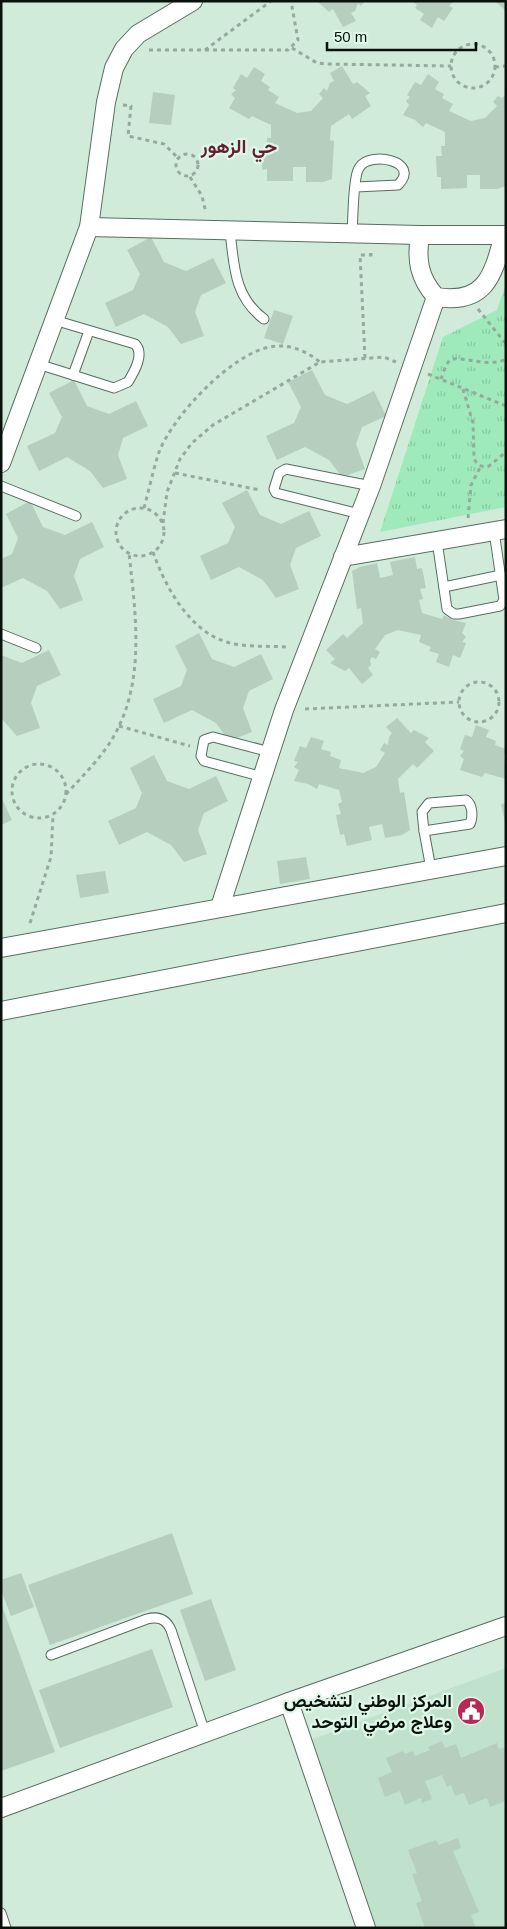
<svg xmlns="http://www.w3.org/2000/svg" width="507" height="1929" viewBox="0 0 507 1929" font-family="Helvetica,Vazirmatn,sans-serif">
<defs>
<pattern id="grass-tufts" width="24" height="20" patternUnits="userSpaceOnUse" patternTransform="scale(1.25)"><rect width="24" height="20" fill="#9eeabb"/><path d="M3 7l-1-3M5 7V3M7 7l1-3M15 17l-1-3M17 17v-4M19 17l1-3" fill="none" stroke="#87c8a0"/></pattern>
</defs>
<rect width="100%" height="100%" fill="#d1ebda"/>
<path fill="#c0e1cc" d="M506,1668v260h-135l-72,-184z"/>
<path fill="url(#grass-tufts)" d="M506,284v223l-126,25 63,-195 54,-27z"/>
<g fill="#b5cebd">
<path d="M317,1h48l-4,5 -3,-3 -3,8 -4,2 5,8 -13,6 -10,-18 -4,3z"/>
<path d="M412,1h42l-5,5 4,2 -9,13 -6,-4 -6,11 -12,-8 4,-6 -9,-6 2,-3z"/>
<path d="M495,1h11v10z"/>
<path d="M342,66l11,18 4,-2 13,11 -5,3 6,10 -19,13 -3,-5 -18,12 -1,14 4,1 -2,38 -9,3h-17v-15h-13v14h-26v-12l-5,1v-21h5v-11h4v-13l-19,-9 -3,3 -20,-11 6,-10 -4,-4 5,-4 -3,-2 8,-14 6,4 7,-11 11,7 -4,7 9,6 -2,3 11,7 -4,6 22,10 14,-2 12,-13 -4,-4 5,-6 3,3 3,-8 4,-2 -4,-8z"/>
<path d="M428,74l11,8 -4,7 9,5 -2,4 11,6 -4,7 22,10 14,-3 12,-12 -4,-4 5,-6 4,2 4,-4v92l-9,3h-17v-14h-13v13l-26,1v-12h-4l-1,-21h6l-1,-10h4v-14l-19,-9 -3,4 -8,-7 -12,-5 6,-10 -3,-4 4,-4 -3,-2 8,-13 6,3z"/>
<path d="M153,92l22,3 -4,30 -22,-2z"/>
<path d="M151,237l13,25 22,9 27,-13 13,25 -25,12 -6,17 9,24 -23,8 -13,-17 -24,-13 -28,13 -11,-24 28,-13 7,-16 -13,-24z"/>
<path d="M274,310l19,6 -10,28 -19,-6z"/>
<path d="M312,370l13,25 22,9 27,-13 12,25 -24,11 -6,17 9,25 -23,8 -13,-17 -24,-13 -28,13 -11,-24 28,-13 7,-16 -13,-25z"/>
<path d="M74,380l13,26 22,8 27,-13 12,25 -25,12 -5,17 9,24 -24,9 -13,-17 -23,-14 -28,14 -12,-25 28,-13 7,-16 -13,-24z"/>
<path d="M247,490l13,25 21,9 28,-13 12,25 -25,12 -6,17 9,24 -23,9 -13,-18 -24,-13 -28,13 -11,-24 28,-13 7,-16 -13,-24z"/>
<path d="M30,501l13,26 22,8 27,-13 12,25 -24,12 -6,17 9,24 -23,9 -13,-18 -24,-13 -22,10v-29l11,-5 6,-16 -12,-24z"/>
<path d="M415,557l2,12 5,-1 4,20 -6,1 3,10 -4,1 3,13 20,6 2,-4 9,5 13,3 -4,10 4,4 -4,5 4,1 -6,15 -7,-3 -4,12 -13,-5 3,-8 -10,-3 2,-4 -12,-5 2,-7 -23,-5 -13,5 -10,14 5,3 -4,7 -4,-2 -2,3 1,5 -3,3 5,7 -11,9 -13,-16 -4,3 -15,-8 5,-4 -9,-9 17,-16 4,4 16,-15 -2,-15 -4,1 -5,-38 8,-4 17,-4 3,15 13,-3 -3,-13z"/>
<path d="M199,633l13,26 22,8 27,-13 12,25 -24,12 -6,17 9,24 -23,9 -13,-18 -24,-13 -28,13 -11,-24 28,-13 6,-16 -12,-24z"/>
<path d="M49,650l12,25 -24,11 -6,17 9,25 -23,8 -16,-18v-63l21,8z"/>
<path d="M397,718l14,15 3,-3 15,8 -4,4 9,9 -17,17 -4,-4 -15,15 2,14 4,-1 6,38 -8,5 -17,3 -3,-14 -13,3 3,13 -25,6 -3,-12 -4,1 -4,-20 5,-1 -3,-10 4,-2 -3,-12 -20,-6 -2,5 -9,-5 -14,-3 5,-11 -5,-3 4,-5 -4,-1 6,-15 6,2 5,-11 13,4 -3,8 10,3 -1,4 11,4 -2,8 24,5 13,-6 9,-14 -5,-3 4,-7 4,2 1,-8 3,-4 -6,-6z"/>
<path d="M476,725l13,5 -3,7 10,4 -1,4 11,4 -2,7 2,23 -21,-6 -3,4 -22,-7 4,-11 -4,-3 4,-5 -4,-2 5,-14 7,2z"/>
<path d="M154,755l13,26 22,8 27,-13 12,25 -24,12 -6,17 9,24 -23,8 -13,-17 -24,-13 -28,13 -11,-24 28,-13 6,-15 -12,-25z"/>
<path d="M1,797l11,23 -11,5z"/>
<path d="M506,803v18l-1,1 -4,-18z"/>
<path d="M306,857l4,22 -30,5 -3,-23z"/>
<path d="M105,871l4,22 -29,5 -4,-23z"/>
<path d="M172,1533l21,61 -143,51 -22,-60z"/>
<path d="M21,1573l13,34 -23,9 -10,-26v-10z"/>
<path d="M211,1599l25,71 -31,11 -25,-71z"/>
<path d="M1,1603l54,149 -54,19z"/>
<path d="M152,1649l21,58 -113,41 -21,-58z"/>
<path d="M442,1741l3,7 11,-4 5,14 36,-15 2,6 7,-2v54l-16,6 -3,-9 -18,7 -5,-12 -9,3 -4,-11 -4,2 -5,-12 -17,6 7,18 -10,4 -1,-5 -16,7 -5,-14 -15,6 -7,-19 14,-6 -6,-14 17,-7 2,3 8,-3 2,5 15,-6 -2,-3z"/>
<path d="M458,1838l3,10 -8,3 26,61 -8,3 5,13h-51l-9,-25 6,-2 -10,-27 5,-1 -9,-23 28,-10 3,5z"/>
</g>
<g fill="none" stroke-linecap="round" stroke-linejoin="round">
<defs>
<g id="lane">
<path d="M230,231c4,34 4,66 34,88"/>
<path d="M352,234c1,-14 1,-57 7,-66 10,-18 63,-7 39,17l-42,2"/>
<path d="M38,364l76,24 14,-6c6,-10 17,-28 7,-38l-81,-24"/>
<path d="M73,375l16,-44"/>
<path d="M1,486l75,30"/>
<path d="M360,514l-84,-21 -2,-4 5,-16 7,-4 85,17"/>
<path d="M437,541l10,68 7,5h5l41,-8 4,-6 -10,-69"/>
<path d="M444,587l57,-12"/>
<path d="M1,634l35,14"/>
<path d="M263,777l-59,-16 -3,-5 3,-16 9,-3 57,15"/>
<path d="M466,800c7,5 7,17 4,24l-46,7 -2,-19 7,-9z"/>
<path d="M424,831l7,38"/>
<path d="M51,1655l96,-36c11,-3 19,0 24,11l34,103"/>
<path d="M1,1913l5,15"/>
</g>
<g id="street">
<path d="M89,227l331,8h86"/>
<path d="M420,235c-4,25 -1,43 16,62 50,8 57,-22 68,-62"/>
<path d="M1,463l88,-236 17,-125 8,-34 10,-19 14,-15 55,-33"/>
<path d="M343,557l163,-28"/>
<path d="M220,907l64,-197 87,-224 65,-189"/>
<path d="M1,948l505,-92"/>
<path d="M1,1011l505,-98"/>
<path d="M289,1702l77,226"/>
<path d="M1,1808l288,-106 217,-76"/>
</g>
</defs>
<use href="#lane" stroke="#576e5f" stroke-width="11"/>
<use href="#street" stroke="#576e5f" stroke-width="20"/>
<g stroke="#95a99c" stroke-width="3" stroke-dasharray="4 4" stroke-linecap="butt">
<circle cx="473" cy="66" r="22"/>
<path d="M292,48l25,15 9,1 125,2"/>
<path d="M149,50h139l10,-10 -7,-39"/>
<path d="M205,50l66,-49"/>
<path d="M495,67l11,-1"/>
<path d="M123,105l8,1 -3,30 36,8 14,14"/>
<circle cx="187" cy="165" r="11"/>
<path d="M190,177l12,19 4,17"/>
<path d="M478,309l28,35"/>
<path d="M365,358l-5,-103h11v-3"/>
<path d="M428,374l78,32"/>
<path d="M441,379c2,-5 4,-13 8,-18 7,-8 37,8 57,-2"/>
<path d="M463,389l10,34 1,36c4,6 8,9 15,7l17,-14"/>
<path d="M175,473l85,17"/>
<path d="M144,508c5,-18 9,-38 15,-56 14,-36 72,-98 111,-105 19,-4 36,4 50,15"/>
<circle cx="140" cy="532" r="24"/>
<path d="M468,518l3,-33 10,-19"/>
<path d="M163,523l4,-31 13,-33 12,-16 21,-18 107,-63 64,-5 12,5"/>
<path d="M153,552c13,37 39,84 81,92 18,3 36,2 54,3"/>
<circle cx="479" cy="702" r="20"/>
<path d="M305,709l154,-7"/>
<path d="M119,726l71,20"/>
<circle cx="39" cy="791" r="27"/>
<path d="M66,794c14,-15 29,-30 41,-47 40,-58 29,-129 22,-194"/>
<path d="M30,923l21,-66 2,-42"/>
</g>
<use href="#lane" stroke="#fff" stroke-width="9"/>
<use href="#street" stroke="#fff" stroke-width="18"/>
</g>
<defs>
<symbol id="civic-disc" viewBox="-11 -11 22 22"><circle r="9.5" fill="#b72857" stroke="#def8e7"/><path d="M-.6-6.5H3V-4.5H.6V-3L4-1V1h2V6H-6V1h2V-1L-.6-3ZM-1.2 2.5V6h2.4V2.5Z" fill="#fff"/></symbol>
</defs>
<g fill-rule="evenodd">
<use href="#civic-disc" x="455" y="1695" width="32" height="32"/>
</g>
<g text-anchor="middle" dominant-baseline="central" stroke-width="4.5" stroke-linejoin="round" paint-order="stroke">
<g font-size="18" font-weight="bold" fill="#09110c" stroke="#def8e7" text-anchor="end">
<text x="452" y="1701">المركز الوطني لتشخيص<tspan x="452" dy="21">وعلاج مرضي التوحد</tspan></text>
</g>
<g font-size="19" font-weight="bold" fill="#631e32" stroke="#def8e7">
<text x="239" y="146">حي الزهور</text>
</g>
</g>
<rect width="507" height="1929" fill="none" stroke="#09110c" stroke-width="5"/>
<path d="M327 42v8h149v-8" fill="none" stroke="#09110c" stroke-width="2.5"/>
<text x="334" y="42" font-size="15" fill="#09110c" stroke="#def8e7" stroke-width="4" paint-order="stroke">50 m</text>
</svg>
